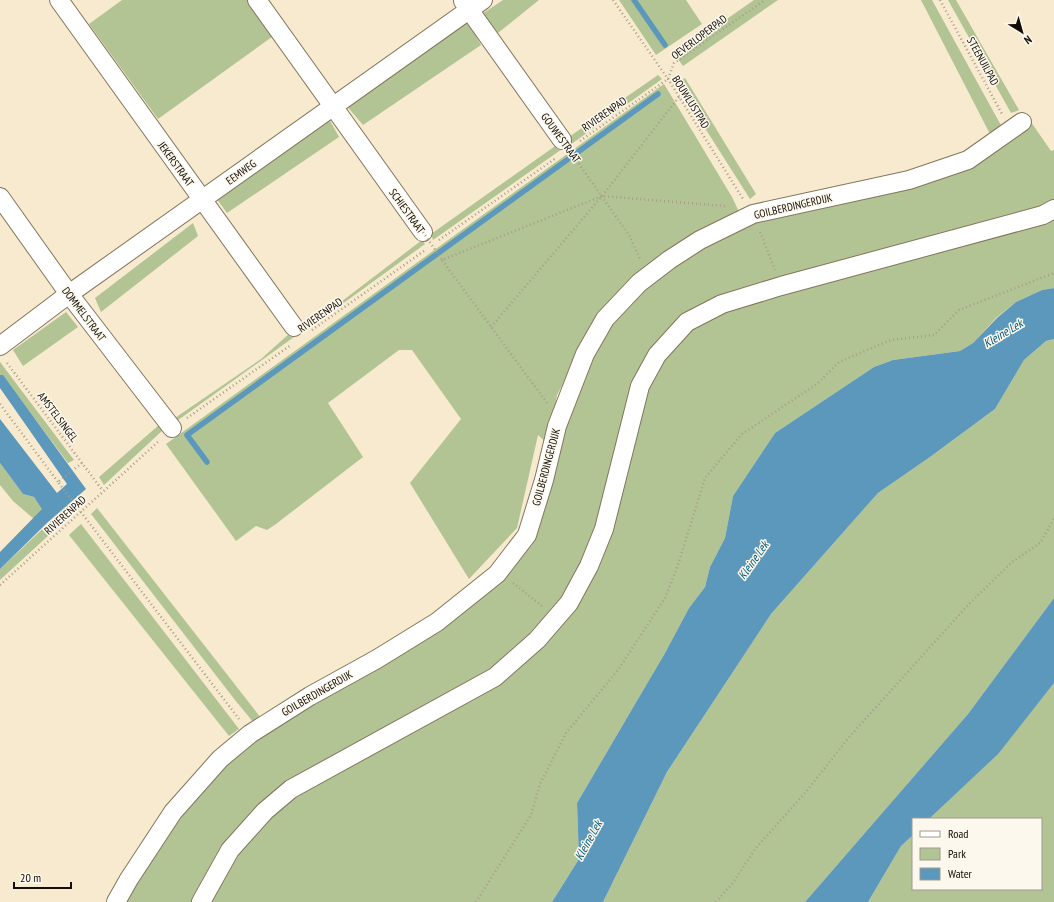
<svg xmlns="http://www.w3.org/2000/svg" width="1054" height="902" viewBox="0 0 1054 902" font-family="'PT Sans Narrow',sans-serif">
<rect width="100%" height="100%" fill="#f8eace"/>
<g fill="#b2c494">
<path d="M122,0h130l24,34 -118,85 -69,-95z"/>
<path d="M503,0h36l-41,33 -16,-19z"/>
<path d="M619,0h67l16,24 -46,31z"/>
<path d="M754,0h24l-95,66 -8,-11z"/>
<path d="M921,0h11l71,129 -13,5z"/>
<path d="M948,0h8l63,110 -8,3z"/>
<path d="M467,20l14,25 -118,80 -18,-21z"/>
<path d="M658,75l4,4 -92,66 -4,-6z"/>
<path d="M685,78l71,116 -6,5 -73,-115z"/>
<path d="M664,84l68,113 9,19 -65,35 -100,108 -19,36 -9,49 -10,-9 -21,93 -48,51 -59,-96 51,-64 -49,-69h-13l-71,53 35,54 -87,67 -9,6 -11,-4 -20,15 -70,-97z"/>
<path d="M328,117l11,20 -112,76 -11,-15z"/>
<path d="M1031,122l20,29 3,-1v51l-13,5 -263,74 -126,70 -55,177 -15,36 -19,36 -30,37 -43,35 -203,112 -95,119h-69l50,-78 68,-75 202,-126 94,-97 12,-29 16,-73 14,-39 24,-49 24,-32 34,-31 45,-29 46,-23 153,-34z"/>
<path d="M558,144l4,5 -129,91 -2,-6z"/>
<path d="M1054,216v72l-12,2 -26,12 -20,16 -23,25 -13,8 -67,9 -19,7 -99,66 -42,63 -8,42 -15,29 -5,20 -16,21 -24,45 -88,150 2,56 -27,43h-344l28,-49 33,-38 26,-20 140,-75 138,-114 72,-215 18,-31 30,-31 32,-19z"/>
<path d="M193,223l5,13 -97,76 -6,-14z"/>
<path d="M422,240l3,4 -120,87 -5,-2 37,-24z"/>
<path d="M66,312l12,15 -55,39 -10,-16z"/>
<path d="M290,333l4,4 -120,86 -2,-3 89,-61z"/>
<path d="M1054,339v259l-86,116 -163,188h-202l64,-130 104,-158 107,-121 52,-36 65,-48 29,-49 22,-19z"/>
<path d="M0,362l74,98 -6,3 -65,-87 -3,-1z"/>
<path d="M159,425l5,4 -60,56 -5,-8z"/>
<path d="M0,463l23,31 11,3 9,12 -9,10 -21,-18 -13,-16z"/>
<path d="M68,505l6,7 -74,68v-11z"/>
<path d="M97,508l164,210 -7,5 -19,-23 -144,-186z"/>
<path d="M81,524l158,205 -10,7 -160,-201z"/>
<path d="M1054,683v219h-186l33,-56 12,-11v54h128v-70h-112l68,-65z"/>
</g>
<g fill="#5c98bb">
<path d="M1054,288v51l-8,2 -22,19 -29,49 -65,48 -52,36 -107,121 -104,158 -64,130h-51l27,-43 -2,-56 88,-150 24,-45 16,-21 5,-20 15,-29 8,-42 42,-63 99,-66 19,-7 67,-9 13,-8 24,-25 19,-16 26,-12z"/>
<path d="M0,375h3l83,114 -38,33 -48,47v-17l42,-43 -8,-12 -11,-3 -23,-31v-44l57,74 10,-9 -67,-96z"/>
<path d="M1054,598v85l-56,71 -69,65h-16v16l-12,11 -33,56h-63l163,-188z"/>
</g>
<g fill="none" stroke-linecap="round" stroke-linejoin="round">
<g stroke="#5c98bb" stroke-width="5.5">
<path d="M634,0l31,45"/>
<path d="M207,462l-20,-27 471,-341"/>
</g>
<defs>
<g id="minor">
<path d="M59,0l235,327"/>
<path d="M257,0l166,232"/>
<path d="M463,1l99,139"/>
<path d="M0,197l69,97 103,134"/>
<path d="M0,346l69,-52 414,-294"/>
<path d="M116,902l13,-23 44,-67 47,-53 30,-25 60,-38 67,-37 60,-37 60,-48 30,-39 17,-55 13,-54 28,-72 20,-35 34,-36 30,-23 31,-20 53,-26 156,-34 59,-20 54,-38"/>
<path d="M201,902l29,-52 35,-39 26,-22 204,-112 42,-37 32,-37 20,-37 15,-37 36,-143 17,-31 30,-33 35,-18 59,-18 262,-71 11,-6"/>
</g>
</defs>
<use href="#minor" stroke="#83765d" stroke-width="20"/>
<g stroke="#a89d88" stroke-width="2.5" stroke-dasharray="1 3" stroke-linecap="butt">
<path d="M613,0l55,79 75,120"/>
<path d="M940,0l62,114"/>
<path d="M580,141l88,-62 6,-16 91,-63"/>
<path d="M574,157l55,78 11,24"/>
<path d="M760,232l15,38"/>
<path d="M439,240l117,-82"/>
<path d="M491,327l111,-131 77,-99"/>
<path d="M312,330l112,-79"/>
<path d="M7,363l96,128"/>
<path d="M547,403l-105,-143 160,-64 123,10"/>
<path d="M0,404l58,78"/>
<path d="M187,418l104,-73"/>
<path d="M82,463l-24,19 181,237"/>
<path d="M513,583l29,23"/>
<path d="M0,585l159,-144"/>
<path d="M476,902l55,-87 9,-31 26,-51 52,-63 47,-72 12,-30 28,-90 37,-44 75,-50 22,-22 52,-22 43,-5 25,-25 95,-37"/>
<path d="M716,902l16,-18 24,-36 49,-55 45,-57 118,-131 44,-43 28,-19 14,-24"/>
</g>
<use href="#minor" stroke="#fff" stroke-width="18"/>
<g stroke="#a89d88" stroke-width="2.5" stroke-dasharray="1 3" stroke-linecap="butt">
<path d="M562,140l12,17"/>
<path d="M423,232l19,28"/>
</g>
</g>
<g text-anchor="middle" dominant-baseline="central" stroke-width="3" stroke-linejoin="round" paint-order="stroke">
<g font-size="11" fill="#120d05" stroke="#fdf8ed">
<text transform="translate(699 37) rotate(-37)">OEVERLOPERPAD</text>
<text transform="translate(983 61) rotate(61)">STEENUILPAD</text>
<text transform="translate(691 102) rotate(58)">BOUWLUSTPAD</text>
<text transform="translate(604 114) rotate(-35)">RIVIERENPAD</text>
<text transform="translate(561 138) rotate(54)">GOUWESTRAAT</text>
<text transform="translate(176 164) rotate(54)">JEKERSTRAAT</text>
<text transform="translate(241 172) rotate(-36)">EEMWEG</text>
<text transform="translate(793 206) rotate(-13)">GOILBERDINGERDIJK</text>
<text transform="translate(407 211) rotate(54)">SCHIESTRAAT</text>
<text transform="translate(84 314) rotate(53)">DOMMELSTRAAT</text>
<text transform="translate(320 315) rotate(-35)">RIVIERENPAD</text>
<text transform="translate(58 417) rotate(53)">AMSTELSINGEL</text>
<text transform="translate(546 467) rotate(-75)">GOILBERDINGERDIJK</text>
<text transform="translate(65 515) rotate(-42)">RIVIERENPAD</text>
<text transform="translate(317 693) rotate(-30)">GOILBERDINGERDIJK</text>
</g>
<g font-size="12" font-style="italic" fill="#035679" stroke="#fdf8ed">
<text transform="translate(1003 333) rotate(-31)">Kleine Lek</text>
<text transform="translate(753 560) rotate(-55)">Kleine Lek</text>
<text transform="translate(588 840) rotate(-61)">Kleine Lek</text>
</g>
</g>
<rect x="912" y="818" width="130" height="72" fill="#fdf8ed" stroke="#9f9a90"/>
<rect x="920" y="831" width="20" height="6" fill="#ffffff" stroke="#9f9a90"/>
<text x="948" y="838" font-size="12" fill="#120d05">Road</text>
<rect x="920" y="848" width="20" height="12" fill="#b2c494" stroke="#9f9a90"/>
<text x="948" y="858" font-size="12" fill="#120d05">Park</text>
<rect x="920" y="868" width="20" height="12" fill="#5c98bb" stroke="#9f9a90"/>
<text x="948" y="878" font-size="12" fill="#120d05">Water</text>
<g transform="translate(1022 32) rotate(143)" stroke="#fdf8ed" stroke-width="3" paint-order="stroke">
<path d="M0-3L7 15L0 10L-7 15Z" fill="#120d05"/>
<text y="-6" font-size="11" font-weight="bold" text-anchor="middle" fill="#120d05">N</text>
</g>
<path d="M14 882v6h57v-6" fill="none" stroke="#120d05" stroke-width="2"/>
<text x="20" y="882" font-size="12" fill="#120d05" stroke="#fdf8ed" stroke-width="3" paint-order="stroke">20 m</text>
</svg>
